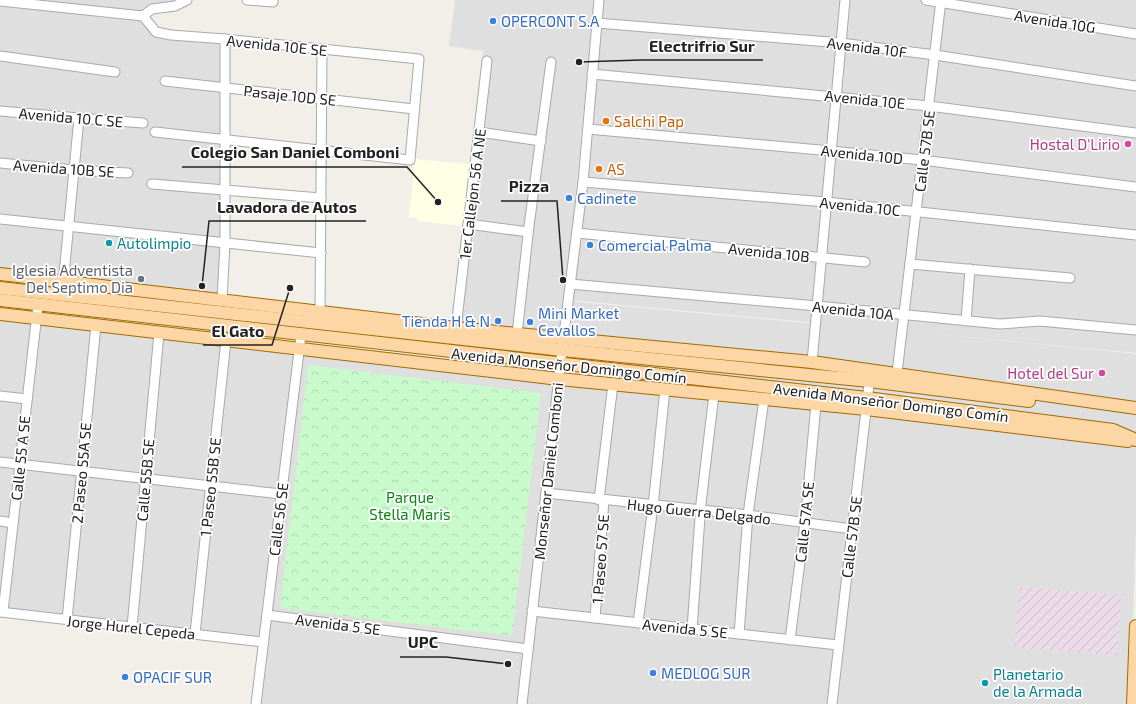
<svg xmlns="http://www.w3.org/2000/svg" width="1136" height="704" viewBox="0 0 1136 704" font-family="'Exo 2',sans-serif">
<defs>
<pattern id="industrial-furrows" width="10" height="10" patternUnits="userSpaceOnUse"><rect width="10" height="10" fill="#ebdbe8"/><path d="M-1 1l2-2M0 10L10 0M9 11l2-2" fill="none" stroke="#c9bcc7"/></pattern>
<pattern id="park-crowns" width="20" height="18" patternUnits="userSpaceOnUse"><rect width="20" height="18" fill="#c8facc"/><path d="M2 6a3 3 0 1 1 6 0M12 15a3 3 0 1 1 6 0" fill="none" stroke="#acd6af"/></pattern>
</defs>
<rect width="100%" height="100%" fill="#f2efe9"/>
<g fill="#e0dfdf">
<path d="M32,0h147l-37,12z"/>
<path d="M455,0h139l-25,268 -51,436h-260l43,-353 147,16 35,-316 -34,-5z"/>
<path d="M602,0h534v353l-222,-21 222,22v178l-6,172h-293l35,-338 -59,-5 3,-38 -246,-23z"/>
<path d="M0,3l142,15 13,16 68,9 -4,254 -219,-25z"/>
<path d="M569,301l246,23 -4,39 59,8 -39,333h-306z"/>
<path d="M0,316l35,4 -35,288z"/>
<path d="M37,320l260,31 -35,287 -256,-29z"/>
</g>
<path fill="url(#industrial-furrows)" d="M1019,587l102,8 -4,61 -103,-9z"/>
<path fill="#ffffe5" d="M415,159l54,5 -6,62 -46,-5 1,-3 -9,-1z"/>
<path fill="url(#park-crowns)" d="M308,365l233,28 -29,243 -232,-28z"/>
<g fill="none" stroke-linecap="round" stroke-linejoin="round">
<defs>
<g id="minor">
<path d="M247,0l26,2v-2"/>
<path d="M926,0l210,34"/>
<path d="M0,1l143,15 9,-7 23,-3 12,-6"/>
<path d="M143,16l13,16 15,3 54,4 194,20 -9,101 -255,-28"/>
<path d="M597,23l244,20 94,12 201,31"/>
<path d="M0,56l115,16"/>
<path d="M592,74l337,32 207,27"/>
<path d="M165,81l249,28"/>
<path d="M0,111l79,7 64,5"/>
<path d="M588,129l243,22 91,9 214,27"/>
<path d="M479,132l62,9"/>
<path d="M0,163l74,7 54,3"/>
<path d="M583,182l243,20 310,33"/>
<path d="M152,184l169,14"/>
<path d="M0,219l321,34"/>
<path d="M468,224l60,8"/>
<path d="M577,233l288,29"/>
<path d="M910,264l160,14"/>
<path d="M570,284l247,22 183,18 40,-3 96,9"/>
<path d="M62,295l17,-177"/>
<path d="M222,300l3,-57v-204"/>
<path d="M320,312l2,-263"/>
<path d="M966,321l4,-52"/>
<path d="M456,328l31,-267"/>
<path d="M517,334l12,-108 22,-164"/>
<path d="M812,362l33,-362"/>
<path d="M897,373l44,-373"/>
<path d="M0,396l27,3"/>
<path d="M0,462l281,32"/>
<path d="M546,493l202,22 104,14"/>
<path d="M599,500l14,-116"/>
<path d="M0,521l13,2"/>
<path d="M532,611l306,34"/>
<path d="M0,612l263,30"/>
<path d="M3,612l35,-307"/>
<path d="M267,615l261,34"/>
<path d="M595,618l9,-118"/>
<path d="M67,620l29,-295"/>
<path d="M638,623l15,-117 12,-117"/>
<path d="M132,627l27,-294"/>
<path d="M692,629l9,-126 13,-109"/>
<path d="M195,634l31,-294"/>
<path d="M739,634l9,-119 16,-116"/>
<path d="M790,640l15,-117 11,-119"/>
<path d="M256,704l45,-369"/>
<path d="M522,704l40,-354 21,-168 16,-182"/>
<path d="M832,704l38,-328"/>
</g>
<g id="major">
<path d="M0,274l456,54 356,34 324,46"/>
<path d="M0,288l562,62 307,31 160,20"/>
<path d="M0,300l867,98 246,32 23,10"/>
<path d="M0,314l559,65 307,30 262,32"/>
<path d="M1133,704l3,-78"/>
</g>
</defs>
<use href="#minor" stroke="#a9a9a9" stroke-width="11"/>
<use href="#major" stroke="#a06b00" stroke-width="14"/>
<use href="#minor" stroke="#fff" stroke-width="9"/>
<use href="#major" stroke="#fcd6a4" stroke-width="12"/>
</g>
<g fill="#3f7fe0" stroke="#fff" stroke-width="1.5">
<circle cx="493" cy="21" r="4"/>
<circle cx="569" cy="198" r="4"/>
<circle cx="590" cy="245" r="4"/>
<circle cx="498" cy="321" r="4"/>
<circle cx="530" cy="322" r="4"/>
<circle cx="653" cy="673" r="4"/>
<circle cx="125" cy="677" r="4"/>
</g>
<g fill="#e8710a" stroke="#fff" stroke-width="1.5">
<circle cx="606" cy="121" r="4"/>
<circle cx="599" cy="169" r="4"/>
</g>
<g fill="#d1479c" stroke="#fff" stroke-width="1.5">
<circle cx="1128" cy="144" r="4"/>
<circle cx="1102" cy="373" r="4"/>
</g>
<g fill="#0f9aa8" stroke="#fff" stroke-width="1.5">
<circle cx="109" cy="243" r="4"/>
<circle cx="985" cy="683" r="4"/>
</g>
<circle fill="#6b7280" stroke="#fff" stroke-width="1.5" cx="141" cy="279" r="4"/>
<g text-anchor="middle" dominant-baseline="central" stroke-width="3.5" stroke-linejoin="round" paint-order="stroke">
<g font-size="15" fill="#366cbe" stroke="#fff" text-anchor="start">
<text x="501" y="21">OPERCONT S.A</text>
<text x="577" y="198">Cadinete</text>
<text x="598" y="245">Comercial Palma</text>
<text x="538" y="313">Mini Market<tspan x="538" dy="17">Cevallos</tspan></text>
<text x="490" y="321" text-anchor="end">Tienda H &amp; N</text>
<text x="661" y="673">MEDLOG SUR</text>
<text x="133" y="677">OPACIF SUR</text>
</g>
<g font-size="15" fill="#222" stroke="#fff">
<text transform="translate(1055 21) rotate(9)">Avenida 10G</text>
<text transform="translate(277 45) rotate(6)">Avenida 10E SE</text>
<text transform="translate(867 47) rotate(7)">Avenida 10F</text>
<text transform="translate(290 95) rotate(6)">Pasaje 10D SE</text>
<text transform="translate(865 99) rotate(6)">Avenida 10E</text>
<text transform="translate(71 117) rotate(5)">Avenida 10 C SE</text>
<text transform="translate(924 151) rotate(-83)">Calle 57B SE</text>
<text transform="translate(862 154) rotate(6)">Avenida 10D</text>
<text transform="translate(64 168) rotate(4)">Avenida 10B SE</text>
<text transform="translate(472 194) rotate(-83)">1er Callejon 56 A NE</text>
<text transform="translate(860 206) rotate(6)">Avenida 10C</text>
<text transform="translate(769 252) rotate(6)">Avenida 10B</text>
<text transform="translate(853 310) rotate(6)">Avenida 10A</text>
<text transform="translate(569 365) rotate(6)">Avenida Monseñor Domingo Comín</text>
<text transform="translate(891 402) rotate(7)">Avenida Monseñor Domingo Comín</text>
<text transform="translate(20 458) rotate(-84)">Calle 55 A SE</text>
<text transform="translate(548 471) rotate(-84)">Monseñor Daniel Comboni</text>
<text transform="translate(81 473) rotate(-85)">2 Paseo 55A SE</text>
<text transform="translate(145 480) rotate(-85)">Calle 55B SE</text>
<text transform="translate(210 487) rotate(-84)">1 Paseo 55B SE</text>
<text transform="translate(699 511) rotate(6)">Hugo Guerra Delgado</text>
<text transform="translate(278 519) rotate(-83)">Calle 56 SE</text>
<text transform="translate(804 522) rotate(-84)">Calle 57A SE</text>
<text transform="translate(851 537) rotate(-83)">Calle 57B SE</text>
<text transform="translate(600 559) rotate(-86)">1 Paseo 57 SE</text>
<text transform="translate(338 624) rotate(7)">Avenida 5 SE</text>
<text transform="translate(131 627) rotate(6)">Jorge Hurel Cepeda</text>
<text transform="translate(685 628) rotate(6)">Avenida 5 SE</text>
</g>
<g font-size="15" fill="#c56008" stroke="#fff" text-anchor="start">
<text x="614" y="121">Salchi Pap</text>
<text x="607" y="169">AS</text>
</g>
<g font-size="15" fill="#b23c85" stroke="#fff" text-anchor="end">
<text x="1120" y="144">Hostal D'Lirio</text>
<text x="1094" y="373">Hotel del Sur</text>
</g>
<g font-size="15" fill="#0d838f" stroke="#fff" text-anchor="start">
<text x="117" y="243">Autolimpio</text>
<text x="993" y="674">Planetario<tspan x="993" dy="17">de la Armada</tspan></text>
</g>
<g font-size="15" fill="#5b616d" stroke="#fff" text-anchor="end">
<text x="133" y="270">Iglesia Adventista<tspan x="133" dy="17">Del Septimo Dia</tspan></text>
</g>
<g font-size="15" fill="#0c8416" stroke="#fff">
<text x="410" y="497">Parque<tspan x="410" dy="17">Stella Maris</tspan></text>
</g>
</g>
<path fill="none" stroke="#222" stroke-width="1.5" d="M579 62L641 60H763M438 202L407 167H182M563 280L557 201H501M202 286L209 221H366M290 288L272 345H203M508 664L446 657H400"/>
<g fill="#222" stroke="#fff" stroke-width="1.5">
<circle cx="579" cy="62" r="4"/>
<circle cx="438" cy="202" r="4"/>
<circle cx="563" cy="280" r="4"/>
<circle cx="202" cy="286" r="4"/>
<circle cx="290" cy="288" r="4"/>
<circle cx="508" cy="664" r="4"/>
</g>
<g font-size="16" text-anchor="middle" font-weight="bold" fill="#222" stroke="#fff" stroke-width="3.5" stroke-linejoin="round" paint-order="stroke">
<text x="702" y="52">Electrifrio Sur</text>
<text x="295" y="158">Colegio San Daniel Comboni</text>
<text x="529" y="192">Pizza</text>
<text x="287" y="213">Lavadora de Autos</text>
<text x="238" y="337">El Gato</text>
<text x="423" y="648">UPC</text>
</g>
</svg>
